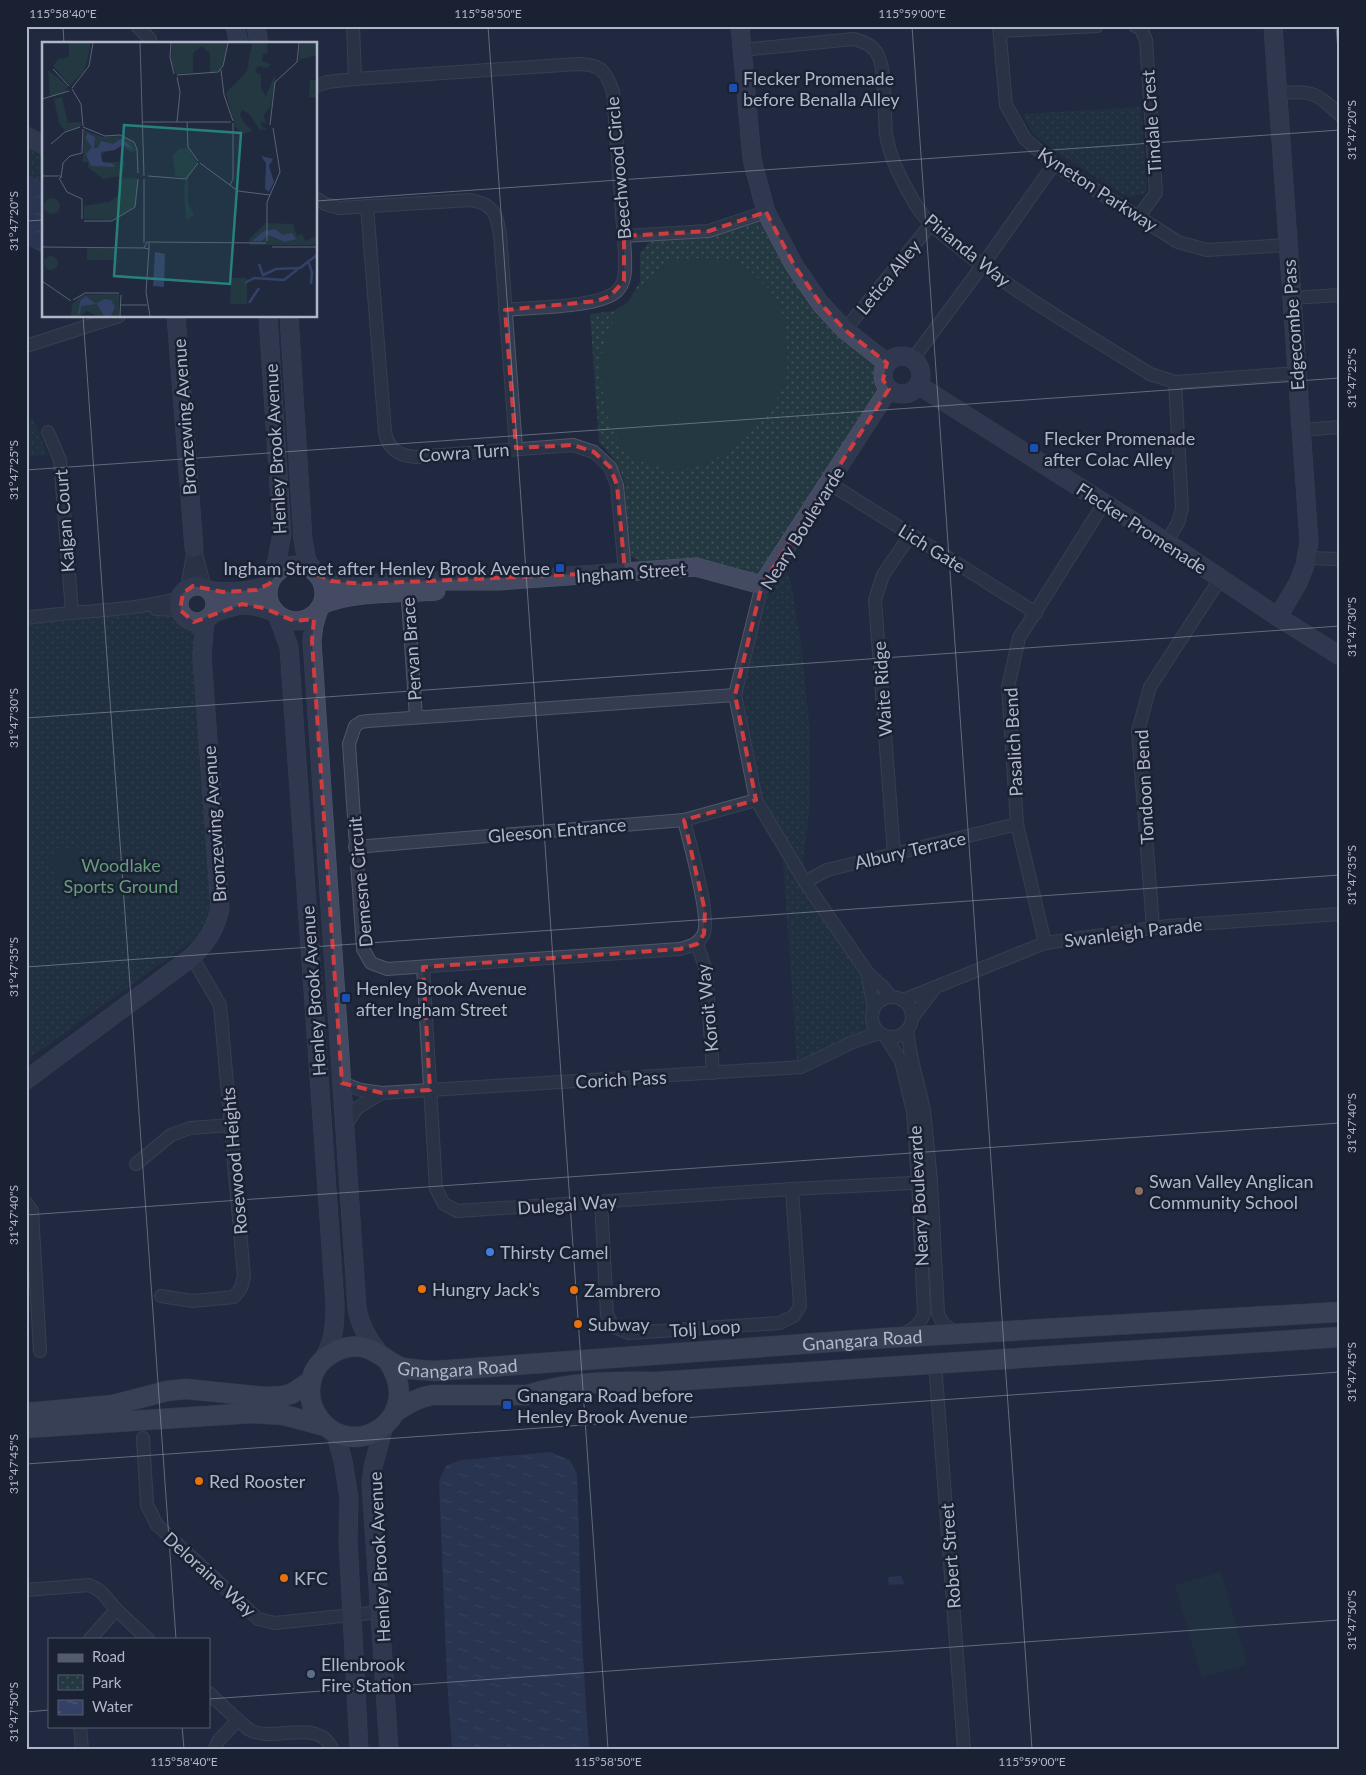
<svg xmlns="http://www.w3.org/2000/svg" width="1366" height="1775" viewBox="0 0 1366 1775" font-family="Lato,sans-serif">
<defs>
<pattern id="park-dots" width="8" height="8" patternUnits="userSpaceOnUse" patternTransform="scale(1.25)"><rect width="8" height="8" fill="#233840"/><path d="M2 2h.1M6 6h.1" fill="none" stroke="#41535a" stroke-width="1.8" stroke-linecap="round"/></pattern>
<pattern id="water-ripples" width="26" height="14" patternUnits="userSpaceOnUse" patternTransform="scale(1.25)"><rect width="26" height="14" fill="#334167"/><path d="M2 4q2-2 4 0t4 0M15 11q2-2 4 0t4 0" fill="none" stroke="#4e5a7b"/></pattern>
</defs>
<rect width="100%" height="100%" fill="#21293f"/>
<g fill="url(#park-dots)">
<path d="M1141,107l6,79 -2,7 -15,4 -10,-4 -65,-42 -15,-12 -10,-10 -7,-15z"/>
<path d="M26,142l18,8v104l-18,-10z"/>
<path d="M758,222l10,3 107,136 8,27 -119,188 -120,-11 -14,-10 -6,-75 -11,-22 -14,-16 -9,-128 24,-3 14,-9 12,-20v-28l11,-14 58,-2z"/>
<path d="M33,419l15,36 -22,2v-36z"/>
<path d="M782,559l9,23 11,68 8,83v73l-9,69 61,84 19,41c-7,8 -8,15 -5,25l-79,38 -15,-217 -36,-84 -5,-68 25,-109z"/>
<path d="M164,611l20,3 13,10 20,277 -11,30 -180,130v-436l5,-3 39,-6z"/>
</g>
<g fill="#233840">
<path d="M705,258c9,1 21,1 30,4 14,4 36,27 43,40 9,17 13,69 5,86 -21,43 -76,95 -128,78 -4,-1 -10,-2 -14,-5 -6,-3 -12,-10 -17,-15 -13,-12 -18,-30 -20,-48 -3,-20 -4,-39 1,-60 6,-22 46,-64 66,-76 8,-4 24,-3 34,-4z"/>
<path d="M76,845l16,28 -31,16 -14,-31z"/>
<path d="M1221,1572l26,92 -45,14 -27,-93z"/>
</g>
<g fill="url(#water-ripples)">
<path d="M26,174l18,9v71l-18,-10z"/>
<path d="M550,1452l20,8 7,14 5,167 7,108h-137l-5,-70 -8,-198 7,-15 15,-6z"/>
<path d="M901,1576l3,7 -2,2 -2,-1 -11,1 -1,-8z"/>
</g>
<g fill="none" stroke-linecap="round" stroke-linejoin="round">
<defs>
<g id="street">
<path d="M137,26l13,13 1,5"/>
<path d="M353,26l2,53"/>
<path d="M999,26l7,79 19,34 29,25 124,78 29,8 81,-5"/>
<path d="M1135,26l6,3 5,11 10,153 -17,23"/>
<path d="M1000,31l97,-5"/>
<path d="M742,50l112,-11c10,3 19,6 24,16 8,15 6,60 8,79 4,26 18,51 31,73 11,17 28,29 44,42 58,47 125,85 189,125l25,8 122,-9"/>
<path d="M316,86l11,-4 28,-3 222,-15c23,0 29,6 36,28l12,162c0,12 2,28 -8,37 -17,17 -86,16 -112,19"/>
<path d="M1277,93c36,-2 37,-2 63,22"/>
<path d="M316,198l9,6 14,4 132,-8c23,5 25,12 29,34l16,214"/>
<path d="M367,206l18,226c3,17 14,24 31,25l157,-12 21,7 16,15 7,18 8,87"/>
<path d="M624,236l85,-5 57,-19"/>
<path d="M1291,298l49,-3"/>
<path d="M845,330l86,-106"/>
<path d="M26,346l93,-30"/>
<path d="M913,359l69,-93 72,-102"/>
<path d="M1301,430l39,-3"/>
<path d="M48,432l12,28 12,152"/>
<path d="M829,483l207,130"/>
<path d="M1166,542l12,-19 4,-15 -7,-126"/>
<path d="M195,550l10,38"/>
<path d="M1306,558l34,1"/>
<path d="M762,585l-27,110 21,105 49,82 62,90 15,14 9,11"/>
<path d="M407,586l9,131"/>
<path d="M187,589l7,-41"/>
<path d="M156,609l24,1"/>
<path d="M26,618c51,-8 104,-6 154,-20"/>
<path d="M684,820c5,22 28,99 19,115 -5,10 -13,11 -23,14l-293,20 -16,-6 -8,-14 -14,-205 6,-18 6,-4 7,-1 367,-26"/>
<path d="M355,847l329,-27 72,-20"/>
<path d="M894,854l-19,-254 8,-25 28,-41"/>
<path d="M805,882l22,-12 190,-46"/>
<path d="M1153,927l-15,-196 12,-44 70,-108"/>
<path d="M1045,943l-28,-119 -9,-137 11,-49 85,-135"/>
<path d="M697,944l9,26 7,103"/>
<path d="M423,967l13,222 8,15 13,7 335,-22 139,-7"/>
<path d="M867,972l7,36"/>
<circle cx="892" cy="1017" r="20"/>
<path d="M903,1000l142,-57 123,-17 172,-12"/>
<path d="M912,1018l23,-30"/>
<path d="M907,1030l4,26 13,54 7,72 7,131c3,11 10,15 20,20"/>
<path d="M885,1036l16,25 12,51 5,70 6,132c-4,10 -10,16 -22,20"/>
<path d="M342,1083l19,7 21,3 419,-26 52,-25 26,-9"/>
<path d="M345,1126l12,-18 25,-15"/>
<path d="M136,1164l35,-29 19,-7 41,-3"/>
<path d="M601,1201l6,114 7,12 15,6 150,-10 15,-7 6,-10 -8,-117"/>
<path d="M26,1203l6,8 8,140"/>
<path d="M161,1296l32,5 41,-4 7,-9 3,-12 -24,-271 -28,-48"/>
<path d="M935,1363l29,386"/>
<path d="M143,1438l4,67 10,20 101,94 17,4 105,-11"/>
<path d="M26,1590l63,-5c16,6 17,15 29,26 10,10 20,19 30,28"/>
<path d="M90,1639l26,-29"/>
<path d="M209,1693c9,9 19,18 29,27 4,3 8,8 12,10 24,13 69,-13 82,19"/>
<path d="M80,1726l2,23"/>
<path d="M215,1749l3,-8 20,-21"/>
</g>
<g id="secondary">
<path d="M235,26l4,18"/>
<path d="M256,26l3,18"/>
<path d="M740,26l12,133 14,53 28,53 26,38 25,27 42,33"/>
<path d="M1273,26l36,516 -4,23 -7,18 -20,34"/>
<path d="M26,136l18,9"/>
<path d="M176,316l18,232"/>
<path d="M268,316l14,218 -5,26 -6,20"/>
<path d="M289,316l14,224 4,21 7,10"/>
<circle cx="902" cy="375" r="19"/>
<path d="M918,385l248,157 112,75 62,39"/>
<circle cx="296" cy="593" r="28"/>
<path d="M317,574l14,7 32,3 44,-3h91l198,-14 66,18 127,-196"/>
<circle cx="197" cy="604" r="18"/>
<path d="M210,591c21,1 40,2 59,-7"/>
<path d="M322,605c30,-14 80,-11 114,-14"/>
<path d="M319,609l-5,16 -2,16 45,667c3,18 11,32 23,46"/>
<path d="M214,613c26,-10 34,-11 60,-1"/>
<path d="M277,614l12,33 46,657c0,22 -1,40 -14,58"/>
<path d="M26,1080l166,-123c16,-17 22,-25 28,-48l-18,-253 3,-36"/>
<path d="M384,1426l-11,41 -2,17 18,265"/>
<path d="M335,1432l8,29 6,37 -1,42 11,209"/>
</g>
<g id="primary">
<path id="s1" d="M388,1361c38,56 -32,101 -67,60 -9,-11 -13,-24 -10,-39 4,-24 32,-40 55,-34 13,4 22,14 34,19 11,3 23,3 34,4l451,-33 455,-26"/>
<path d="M395,1412c13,-8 23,-15 38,-17h94c42,-13 86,-14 129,-13l684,-45"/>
<path d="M26,1413l87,-8 54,-14 19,-2 80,8 16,-1 9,-2 20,-13"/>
<path d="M26,1428l226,-15 32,2 41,11"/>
</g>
</defs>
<use href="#street" stroke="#505769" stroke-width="14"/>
<use href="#secondary" stroke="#505769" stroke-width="19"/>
<use href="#primary" stroke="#3e4557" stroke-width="21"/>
<use href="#street" stroke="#353c4f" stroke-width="12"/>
<use href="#secondary" stroke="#434a62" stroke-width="18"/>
<use href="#primary" stroke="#535b6f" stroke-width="20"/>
</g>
<path d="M0 0H1366V1775H0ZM766,212l28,53 26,38 25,27 42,33 -4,17 6,9 -127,196 -27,110 21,105 -72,20 21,91 -1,23 -7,10 -17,5 -257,18 7,123 -48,3 -40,-10 -30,-442 2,-22 -20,2 -30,-13 -22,-4 -48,18 -14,-12 3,-17 10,-7 30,6 33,-2 13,-6 13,-16 17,-3 32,16 32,3 262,-12 -8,-87 -7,-18 -16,-15 -21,-7 -57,3 -11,-138 92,-9 13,-5 14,-15v-45l85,-5z" fill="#21293f" fill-opacity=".55" fill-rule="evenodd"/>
<path fill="none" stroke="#d03d40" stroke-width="4" stroke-dasharray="10 6" stroke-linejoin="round" d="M766,212l28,53 26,38 25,27 42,33 -4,17 6,9 -127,196 -27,110 21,105 -72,20 21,91 -1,23 -7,10 -17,5 -257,18 7,123 -48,3 -40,-10 -30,-442 2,-22 -20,2 -30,-13 -22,-4 -48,18 -14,-12 3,-17 10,-7 30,6 33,-2 13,-6 13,-16 17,-3 32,16 32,3 262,-12 -8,-87 -7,-18 -16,-15 -21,-7 -57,3 -11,-138 92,-9 13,-5 14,-15v-45l85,-5z"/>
<path fill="none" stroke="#b1b7ca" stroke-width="1" stroke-opacity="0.45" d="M63,26l1,18M488,26l120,1723M912,26l120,1723M1336,26l4,49M316,201l1024,-71M26,221l18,-1M83,316l93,1323M26,470l1314,-92M26,718l1314,-92M26,967l1314,-92M26,1215l1314,-92M26,1464l1314,-92M209,1699l1131,-79M26,1712l23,-2M182,1726l2,23"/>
<g fill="#1a4fb4" stroke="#1a2133" stroke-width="2">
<rect x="728" y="83" width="10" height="10" rx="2.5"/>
<rect x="1029" y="443" width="10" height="10" rx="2.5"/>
<rect x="555" y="563" width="10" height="10" rx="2.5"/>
<rect x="341" y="993" width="10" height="10" rx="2.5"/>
<rect x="502" y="1400" width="10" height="10" rx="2.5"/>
</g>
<circle fill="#8d6e63" stroke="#1a2133" stroke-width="2" cx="1139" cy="1191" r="5"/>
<circle fill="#3f7fe0" stroke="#1a2133" stroke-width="2" cx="490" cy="1252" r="5"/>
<g fill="#e8710a" stroke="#1a2133" stroke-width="2">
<circle cx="422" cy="1289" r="5"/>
<circle cx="574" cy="1290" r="5"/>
<circle cx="578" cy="1324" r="5"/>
<circle cx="199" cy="1481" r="5"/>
<circle cx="284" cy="1578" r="5"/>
</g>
<circle fill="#5c6f8a" stroke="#1a2133" stroke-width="2" cx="311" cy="1674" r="5"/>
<g text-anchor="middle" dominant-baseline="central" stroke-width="5" stroke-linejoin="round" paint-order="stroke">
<g font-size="18" fill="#b1b7ca" stroke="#1a2133" text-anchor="start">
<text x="743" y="78">Flecker Promenade<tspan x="743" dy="21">before Benalla Alley</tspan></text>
<text x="1044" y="438">Flecker Promenade<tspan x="1044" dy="21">after Colac Alley</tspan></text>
<text x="550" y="568" text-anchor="end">Ingham Street after Henley Brook Avenue</text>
<text x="356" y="988">Henley Brook Avenue<tspan x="356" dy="21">after Ingham Street</tspan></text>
<text x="1149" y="1181">Swan Valley Anglican<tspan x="1149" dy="21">Community School</tspan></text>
<text x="500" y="1252">Thirsty Camel</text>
<text x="432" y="1289">Hungry Jack's</text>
<text x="584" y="1290">Zambrero</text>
<text x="588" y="1324">Subway</text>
<text x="517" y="1395">Gnangara Road before<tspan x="517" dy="21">Henley Brook Avenue</tspan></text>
<text x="209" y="1481">Red Rooster</text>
<text x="294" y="1578">KFC</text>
<text x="321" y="1664">Ellenbrook<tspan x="321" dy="21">Fire Station</tspan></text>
</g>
<g font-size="18" fill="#b1b7ca" stroke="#1a2133">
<text transform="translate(1151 122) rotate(-94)">Tindale Crest</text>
<text transform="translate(618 168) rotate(-95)">Beechwood Circle</text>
<text transform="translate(1098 189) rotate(33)">Kyneton Parkway</text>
<text transform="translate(968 250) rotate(39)">Pirianda Way</text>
<text transform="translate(888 277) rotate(-51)">Letica Alley</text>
<text transform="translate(1293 325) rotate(-94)">Edgecombe Pass</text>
<text transform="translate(184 417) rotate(-94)">Bronzewing Avenue</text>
<text transform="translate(275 449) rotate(-93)">Henley Brook Avenue</text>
<text transform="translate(464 452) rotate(-4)">Cowra Turn</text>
<text transform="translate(64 521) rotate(-94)">Kalgan Court</text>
<text transform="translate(802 528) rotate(-58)">Neary Boulevarde</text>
<text transform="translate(1142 528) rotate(33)">Flecker Promenade</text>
<text transform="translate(932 548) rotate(32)">Lich Gate</text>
<text transform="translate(631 572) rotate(-4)">Ingham Street</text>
<text transform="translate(411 649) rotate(-94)">Pervan Brace</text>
<text transform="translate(882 689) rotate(-94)">Waite Ridge</text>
<text transform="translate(1013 742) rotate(-93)">Pasalich Bend</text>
<text transform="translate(1144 787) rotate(-93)">Tondoon Bend</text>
<text transform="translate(214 824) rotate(-94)">Bronzewing Avenue</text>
<text transform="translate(557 830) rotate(-5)">Gleeson Entrance</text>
<text transform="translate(910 850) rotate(-13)">Albury Terrace</text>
<text transform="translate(360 882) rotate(-95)">Demesne Circuit</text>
<text transform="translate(1133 932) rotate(-7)">Swanleigh Parade</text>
<text transform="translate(313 991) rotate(-94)">Henley Brook Avenue</text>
<text transform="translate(707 1008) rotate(-96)">Koroit Way</text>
<text transform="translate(621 1079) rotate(-3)">Corich Pass</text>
<text transform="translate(234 1161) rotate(-95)">Rosewood Heights</text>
<text transform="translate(918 1196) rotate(-93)">Neary Boulevarde</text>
<text transform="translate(567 1204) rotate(-4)">Dulegal Way</text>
<text transform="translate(705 1328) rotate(-4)">Tolj Loop</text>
<text stroke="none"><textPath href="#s1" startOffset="758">Gnangara Road</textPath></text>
<text stroke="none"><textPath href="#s1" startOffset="352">Gnangara Road</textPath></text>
<text transform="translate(950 1556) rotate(-94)">Robert Street</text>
<text transform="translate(379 1557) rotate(-93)">Henley Brook Avenue</text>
<text transform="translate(210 1574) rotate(42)">Deloraine Way</text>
</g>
<g font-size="18" fill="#659d7a" stroke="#1a2133">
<text x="121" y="865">Woodlake<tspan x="121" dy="21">Sports Ground</tspan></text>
</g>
</g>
<g transform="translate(42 42)">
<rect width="275" height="275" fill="#21293f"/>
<path d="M27,1h21v6l-6,22 -14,14 -17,-19 5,-7 11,-2z" fill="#233840"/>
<path d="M210,1h15l1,10 -5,1 -1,7 9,3 -4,4 -9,-2 -3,6 6,3v13l5,8 9,-22v4l-4,28 -7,9 2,9 -5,-3v5l6,3 -7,1 -11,-16 -7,-4 -2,5 5,9 8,7 -10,3 -8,-7 -9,-34 21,-22z" fill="#233840"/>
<path d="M130,1h56l-7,27 -11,3v-19l-8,-8 -9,7v20l-17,1 -5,-11zM258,1h17v12l-18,5zM6,28l20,16 -4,7 -14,4zM268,38h7v18l-8,-1zM20,55l6,26 13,-1v4l-16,5 -6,-8 -5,-24zM42,88l19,7 18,-1 10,4 6,11 -7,1 -8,-7 -22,10 4,8 21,-2 -3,15 -19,3 -15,-12v-5h-5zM146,106l9,15 -9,14v27l6,11 -8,5 -2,-32 2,-9 -11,-3 -2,-21 6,-6zM85,136l11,1 -2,26 -22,15 -30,-1v-13l25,-4 11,-8 -2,-14zM2 164a8 8 0 1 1 16 0a8 8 0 1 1-16 0ZM224,181l27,1 4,12 5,-3 3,8 11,-5 -1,9h-65l-1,-6zM45,206h29v12h-29zM2 221a7 7 0 1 1 14 0a7 7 0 1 1-14 0ZM189,236h16v26h-17zM77,252v22h-23l-9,-5 -7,5h-9l1,-12 10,-9z" fill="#233840"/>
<path d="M131 118a8 8 0 1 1 16 0a8 8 0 1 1-16 0Z" fill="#233840"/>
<path d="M45,91l8,4 -1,11h4l3,-7 12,3 9,-6 11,11 -11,-4 -7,5 -14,2 1,10 10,1 3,4 -24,-1 -5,-12 6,-7 -6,-8zM219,114l12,3 -4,7 5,16 -5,10 -4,-3 1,-26zM233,187l8,6 9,-2 4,6 -11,3 -17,-7 -6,6h-10l12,-10zM113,210l10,2 -1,33 -11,-1zM44,254l10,8 8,-5 7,1 4,7 -4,9h-7l-7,-12 -16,2 -1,8h-2l2,-13z" fill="#334167"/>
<path fill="none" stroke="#334167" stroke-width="2.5" d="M267,221l3,10 -1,11M217,222l4,11 13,-6 24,-1 17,-13M203,241l9,-5 30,2 14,-11M207,261l10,-15"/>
<path fill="none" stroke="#5b6277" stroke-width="1" d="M98,1l4,133M129,1l-1,14 4,17M11,27l16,17M179,28l3,25 9,26M135,33l41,-3 5,-6 5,-23M135,35l3,15 -3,30M30,46l17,-22 4,-23M30,47l9,15 2,22M0,57l27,-8M101,80h88M145,80l1,25 10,14M228,83l5,-43 22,-20 2,-19M41,85l22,9 15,-1 14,7 3,7 1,24M9,102l14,-12 15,-5M158,121l38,28 32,4M17,133l2,3 2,-15 7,-7 12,-3 1,-24M0,134h16M106,134l38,3 12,-16M17,136l8,14 15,7v20M188,143l3,-6v-56M42,179h28l23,-14 3,-28M225,199v-39l13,-30 -7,-44M102,201v-64M107,201v6l-5,-1 3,-6 119,1M0,205l102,1M230,205h45M107,207l-3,43 4,24M0,239l29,20M31,258l12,-7h34M79,263h26M78,274l1,-21"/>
<path fill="#27807c" fill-opacity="0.15" stroke="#27807c" stroke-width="2.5" d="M82,83l117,8 -11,151 -116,-8z"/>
<rect width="275" height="275" fill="none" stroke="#b1b7ca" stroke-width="2.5"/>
</g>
<rect width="1366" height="1775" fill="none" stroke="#1a2133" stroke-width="55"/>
<rect x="48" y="1638" width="162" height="90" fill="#1a2133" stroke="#565d6f"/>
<rect x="58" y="1654" width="25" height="8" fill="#535b6f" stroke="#565d6f"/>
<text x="92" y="1662" font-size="15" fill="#b1b7ca">Road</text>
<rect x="58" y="1675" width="25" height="15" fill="url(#park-dots)" stroke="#565d6f"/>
<text x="92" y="1688" font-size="15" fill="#b1b7ca">Park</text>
<rect x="58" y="1700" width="25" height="15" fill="url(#water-ripples)" stroke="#565d6f"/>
<text x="92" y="1712" font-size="15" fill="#b1b7ca">Water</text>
<rect x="28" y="28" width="1310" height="1720" fill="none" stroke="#b1b7ca" stroke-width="2"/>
<g font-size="12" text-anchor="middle" fill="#b1b7ca">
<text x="63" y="18">115°58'40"E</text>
<text x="488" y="18">115°58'50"E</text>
<text x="912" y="18">115°59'00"E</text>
<text transform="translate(1352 130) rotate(-90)" y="4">31°47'20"S</text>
<text transform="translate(14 221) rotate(-90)" y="4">31°47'20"S</text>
<text transform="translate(1352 378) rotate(-90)" y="4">31°47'25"S</text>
<text transform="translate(14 470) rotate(-90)" y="4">31°47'25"S</text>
<text transform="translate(1352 627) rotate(-90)" y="4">31°47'30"S</text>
<text transform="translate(14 718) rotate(-90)" y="4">31°47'30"S</text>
<text transform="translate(1352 875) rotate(-90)" y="4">31°47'35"S</text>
<text transform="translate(14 967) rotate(-90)" y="4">31°47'35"S</text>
<text transform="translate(1352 1123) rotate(-90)" y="4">31°47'40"S</text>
<text transform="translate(14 1215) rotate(-90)" y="4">31°47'40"S</text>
<text transform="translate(1352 1372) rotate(-90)" y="4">31°47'45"S</text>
<text transform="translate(14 1464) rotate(-90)" y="4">31°47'45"S</text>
<text transform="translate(1352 1620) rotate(-90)" y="4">31°47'50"S</text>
<text transform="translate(14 1712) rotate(-90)" y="4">31°47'50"S</text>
<text x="184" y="1766">115°58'40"E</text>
<text x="608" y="1766">115°58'50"E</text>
<text x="1032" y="1766">115°59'00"E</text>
</g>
</svg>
